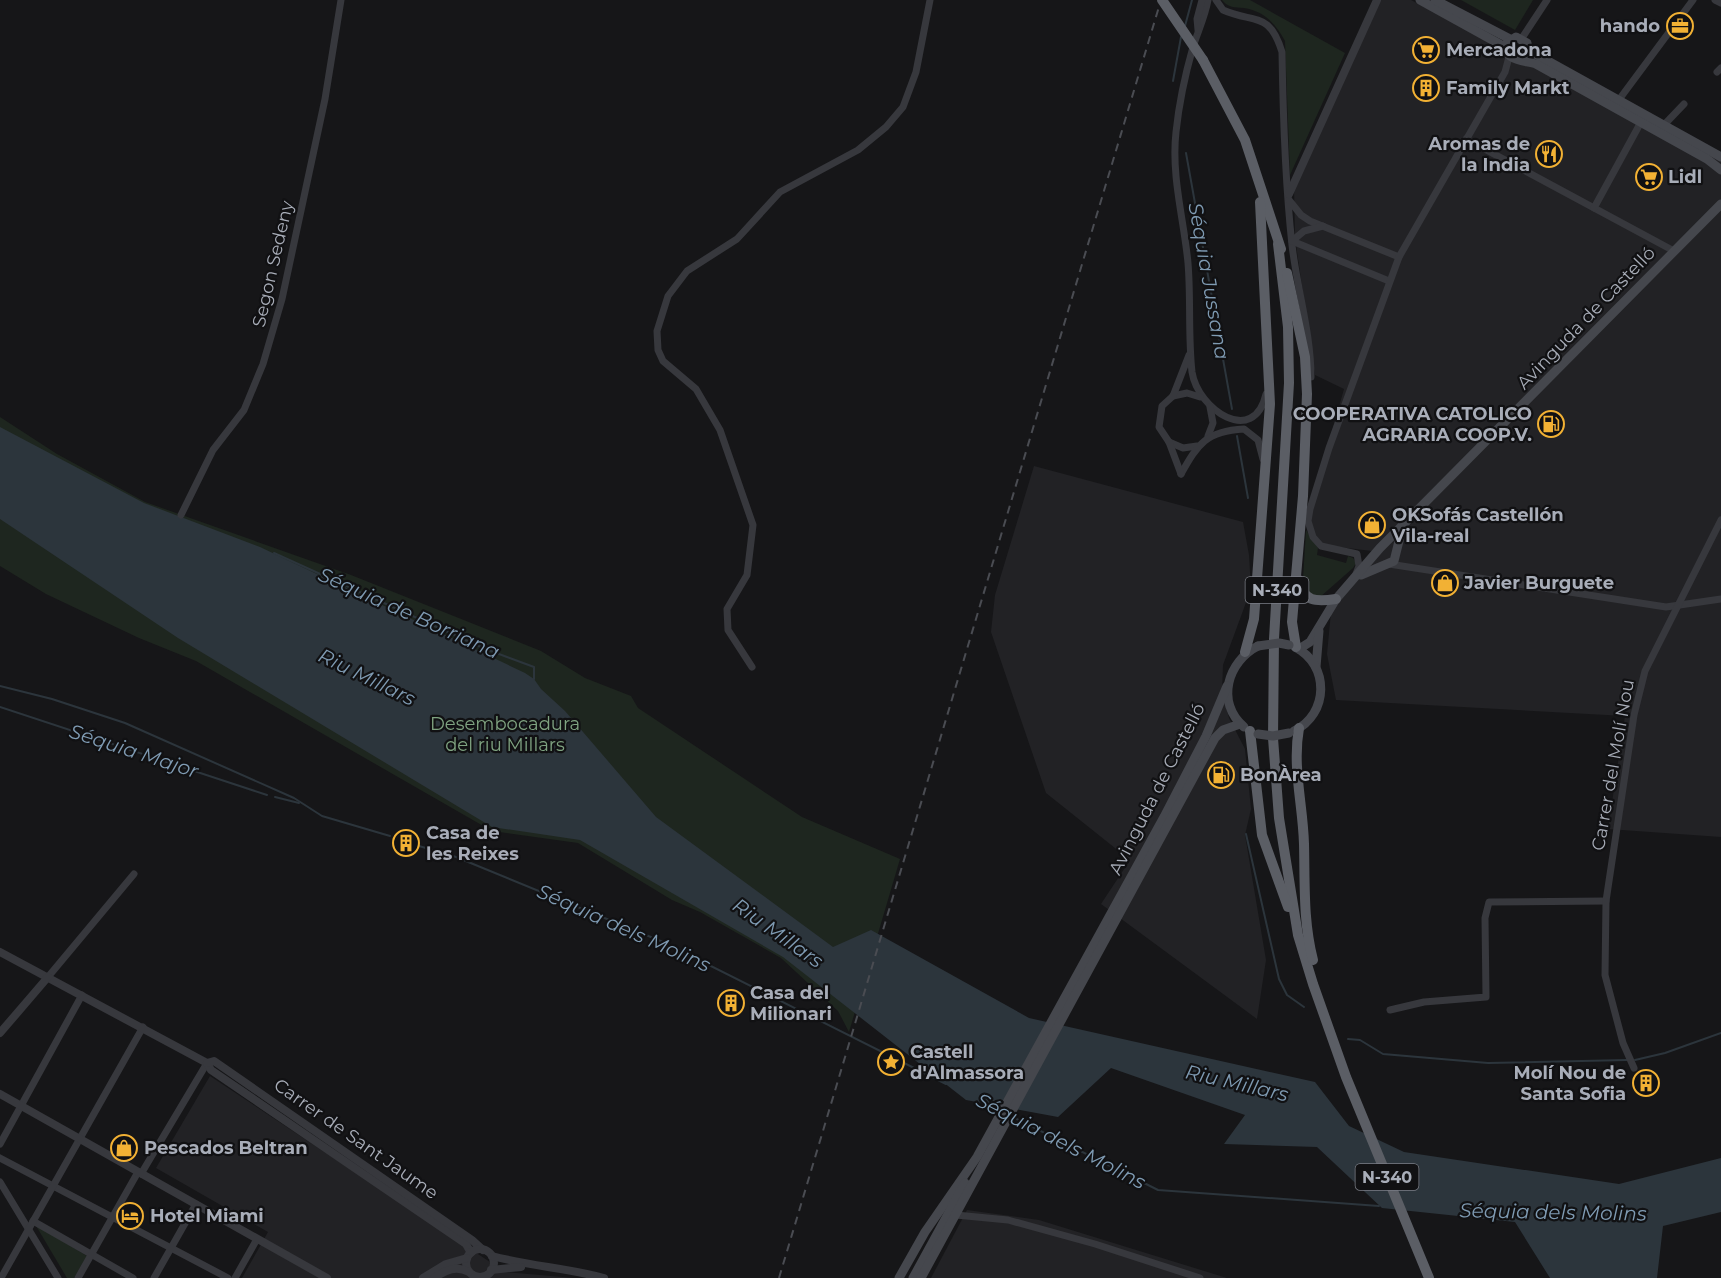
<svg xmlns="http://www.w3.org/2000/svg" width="1721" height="1278" viewBox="0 0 1721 1278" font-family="Montserrat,sans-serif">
<rect width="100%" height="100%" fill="#161618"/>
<g fill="#222225">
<path d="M1378,0h33l310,161v676l-113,-8 17,-113 -289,-16 -9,-46 4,-42 41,-61 -50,-6 -16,-23 38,-133 -29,-14 -20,-137 -1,-52z"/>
<path d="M1034,466l209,56 6,33 2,34 -28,76 -1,28 7,25 16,31 6,60 -6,26 21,125 -9,59 -156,-115 29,-44 -84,-67 -55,-161 4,-37z"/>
<path d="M210,1076l295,196 69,6h-332l26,-46 -112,-64z"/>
<path d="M967,1210l72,10 188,58h-296z"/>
</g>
<g fill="#1e261f">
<path d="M1222,0h28l95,53 -55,122 -5,-134c-9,-17 -21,-30 -41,-33 -9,-1 -16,0 -22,-8z"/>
<path d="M1461,0h72l-18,30z"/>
<path d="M0,417l57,37 88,48 206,73 190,76 44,27 46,18 7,12 164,109 98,42 -51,173 -11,-21 -57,-53 -81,-46 -28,-12 -94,-57 -86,-12 -296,-170 -57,-23 -93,-44 -46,-28z"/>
<path d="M1306,530l12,18 -1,7 29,8 2,-7 5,2 3,5 -3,5 -33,29 -11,-4 -6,-14z"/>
<path d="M35,1224l52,32 -13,22h-7z"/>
</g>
<path fill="#2c353c" d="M0,427l144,76 116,44 265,126 9,6 7,10 24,22 91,106 177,130 38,-17 158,88 286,64 34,44 55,26 215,32 102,-26v54l-58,14 -6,52h-107l-35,-56 -133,-14 -65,-61 -93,-3 21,-29 -134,-47 -53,49 -92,-17 -183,-143 -203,-117 -88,-13 -314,-189 -178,-119z"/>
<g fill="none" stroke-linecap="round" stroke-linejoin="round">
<g stroke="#2c353c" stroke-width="2">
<path d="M1185,26l7,-26"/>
<path d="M1173,81l8,-44"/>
<path d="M1186,153l46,256"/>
<path d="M1237,436l11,62"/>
<path d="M274,553l209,95 51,19v12"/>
<path d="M0,686l52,13 73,24 169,75 28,18 68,20"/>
<path d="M0,707l267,88"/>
<path d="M275,797l24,6"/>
<path d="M1246,834l33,145 8,16 17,12"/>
<path d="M419,846l37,11 207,85 283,142"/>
<path d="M1348,1039l12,1 23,14 105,9 139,-3"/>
<path d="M1635,1060l30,-7 56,-20"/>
<path d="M983,1102l17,9"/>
<path d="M1013,1117l145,73 221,16"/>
</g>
<g stroke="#37383d" stroke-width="7">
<path d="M1208,0c-3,17 -10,31 -15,47 -8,28 -14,56 -17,85 -5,44 8,88 12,131 3,36 0,73 4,109 6,38 62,75 74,22"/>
<path d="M1216,0l7,10c31,14 46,0 59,42 1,64 3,129 10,193 5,44 19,88 19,132"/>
<path d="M1715,0l6,3"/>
<path d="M1198,30l-1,-11 5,-19"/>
<path d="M1522,38l25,-38"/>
<path d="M1717,72l4,-4"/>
<path d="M1618,101l75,-101"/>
<path d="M1663,126l21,-22"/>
<path d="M1466,139l208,112"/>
<path d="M1289,200l12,15 9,6 89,36"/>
<path d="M1594,208l47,-86"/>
<path d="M1323,226l-19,5 -12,10 97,40"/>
<path d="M1173,396l14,-3 13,4"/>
<path d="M1208,436l5,-13 -3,-16"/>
<path d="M1169,442l14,6 14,-2"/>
<path d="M1181,474c17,-30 25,-43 63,-45l14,11 5,19"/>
<path d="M1181,474l-12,-32 -10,-15 3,-21 11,-10 16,-41"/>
<path d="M181,515l32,-65 31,-40 19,-46 19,-65 43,-200 16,-99"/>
<path d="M1389,564l277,43 55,-8"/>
<path d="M1356,574l3,-8 -2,-12 -36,-8 -8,-9 -5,-16 2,-12 19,-61 70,-191 106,-185 4,-15"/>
<path d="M752,667l-24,-37 -1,-21 20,-34 6,-50 -33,-95 -24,-41 -33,-28 -5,-11 -1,-19 11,-35 19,-25 50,-32 43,-47 78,-42 28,-23 17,-20 13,-35 14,-72"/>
<path d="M48,977l86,-103"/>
<path d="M1390,1010l34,-8 62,-5 -1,-79 4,-16 117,-1"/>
<path d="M1634,1068l-11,-25 -18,-68 1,-74 28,-186 11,-44 76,-151"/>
<path d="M0,1144l82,-149"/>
<path d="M0,1158l228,120"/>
<path d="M141,1174l66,-111"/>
<path d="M0,1182l58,96"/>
<path d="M956,1215l52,5 87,24 105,34"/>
<path d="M33,1221l100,57"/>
<path d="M1,1278l142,-251"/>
<path d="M78,1278l60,-106"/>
<path d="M154,1278l42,-74"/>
<path d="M235,1278l22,-39"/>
</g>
<g stroke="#37383d" stroke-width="8">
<path d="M1289,194l88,-194"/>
<path d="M0,952l207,111 4,7 255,174 5,9"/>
<path d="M0,1033l48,-56"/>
<path d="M207,1063l7,-2 258,179 11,10"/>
<path d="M0,1094l327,184"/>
<circle cx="480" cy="1263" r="14"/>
<path d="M492,1256c37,10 75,12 112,22"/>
<path d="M491,1270l30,-3"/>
<path d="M423,1278l23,-14 21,-6"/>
<path d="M434,1278c12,-8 22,-13 35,-6"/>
</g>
<g stroke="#45474d" stroke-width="9">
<path d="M1420,0l85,47"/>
<path d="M1435,0l75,39"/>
<path d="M1528,50l193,107"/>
<path d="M1520,59l8,-9 -1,-7 -11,-6 -9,6c-5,18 16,17 29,21l171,95 14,11"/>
<path d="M1361,575l33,-14 8,-32"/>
<path d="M1299,649l11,-7 26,-43 44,-51 341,-344"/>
<path d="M1316,667l3,-36"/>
<path d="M1244,727c-29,-25 -16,-66 14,-81"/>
<path d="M1294,731c35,-17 36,-66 1,-84"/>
<path d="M899,1278l26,-46 52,-75 187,-340 42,-81 21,-50"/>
<path d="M913,1278l52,-95"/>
<path d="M921,1278l294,-540 8,-8 17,-6"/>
</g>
<g stroke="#5b5e65" stroke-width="10">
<path d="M1203,60l42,80 36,109"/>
<path d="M1278,244l10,83 1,56 -15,256 -1,99 6,80 19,117 15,49 33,93 83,201"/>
<path d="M1287,273l18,84 2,37 -4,102 -11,126 4,25"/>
<path d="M1299,580c4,22 17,22 37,19"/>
<path d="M1245,652l9,-33 16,-215 -10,-202"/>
<path d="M1299,728c-7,39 4,77 5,116 1,40 -1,77 9,116"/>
<path d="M1250,731l12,104 26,72"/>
</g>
<path stroke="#4a4c52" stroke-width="2" stroke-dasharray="8 6" stroke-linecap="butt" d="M779,1278l382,-1278"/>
<g stroke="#45474d" stroke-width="9">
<path d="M1258,646l21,-3 10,2"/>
<path d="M1258,734l15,2 16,-3"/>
</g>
<path stroke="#5b5e65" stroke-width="10" d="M1162,0l41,60"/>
</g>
<defs>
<symbol id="office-ring" viewBox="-11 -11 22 22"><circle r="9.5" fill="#111113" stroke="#f2b134" stroke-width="1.5"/><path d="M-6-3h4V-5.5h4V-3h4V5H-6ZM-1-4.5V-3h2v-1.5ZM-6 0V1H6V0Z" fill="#f2b134"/></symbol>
<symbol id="supermarket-ring" viewBox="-11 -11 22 22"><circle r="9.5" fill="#111113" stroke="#f2b134" stroke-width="1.5"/><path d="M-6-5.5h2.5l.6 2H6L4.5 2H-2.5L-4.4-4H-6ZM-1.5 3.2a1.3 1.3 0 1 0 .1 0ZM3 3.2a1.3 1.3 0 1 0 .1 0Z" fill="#f2b134"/></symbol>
<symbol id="building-ring" viewBox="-11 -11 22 22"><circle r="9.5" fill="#111113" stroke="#f2b134" stroke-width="1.5"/><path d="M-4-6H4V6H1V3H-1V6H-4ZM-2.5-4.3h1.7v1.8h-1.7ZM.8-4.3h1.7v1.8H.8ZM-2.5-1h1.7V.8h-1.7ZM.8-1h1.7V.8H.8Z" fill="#f2b134"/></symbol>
<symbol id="restaurant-ring" viewBox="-11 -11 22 22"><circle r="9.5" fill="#111113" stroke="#f2b134" stroke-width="1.5"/><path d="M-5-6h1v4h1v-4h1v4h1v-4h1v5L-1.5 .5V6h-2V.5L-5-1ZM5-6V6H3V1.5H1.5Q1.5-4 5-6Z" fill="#f2b134"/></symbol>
<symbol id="fuel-ring" viewBox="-11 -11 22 22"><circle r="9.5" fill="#111113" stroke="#f2b134" stroke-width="1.5"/><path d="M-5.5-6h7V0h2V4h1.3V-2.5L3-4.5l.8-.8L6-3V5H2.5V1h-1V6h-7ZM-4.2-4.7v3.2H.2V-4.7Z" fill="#f2b134"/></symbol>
<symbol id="shop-ring" viewBox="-11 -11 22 22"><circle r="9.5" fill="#111113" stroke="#f2b134" stroke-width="1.5"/><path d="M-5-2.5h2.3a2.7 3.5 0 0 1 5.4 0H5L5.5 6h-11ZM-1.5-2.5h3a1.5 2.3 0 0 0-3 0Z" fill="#f2b134"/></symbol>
<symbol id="sight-ring" viewBox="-11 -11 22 22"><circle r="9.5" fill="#111113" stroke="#f2b134" stroke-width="1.5"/><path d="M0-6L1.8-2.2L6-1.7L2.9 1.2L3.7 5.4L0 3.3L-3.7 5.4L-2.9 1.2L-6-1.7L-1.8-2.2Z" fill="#f2b134"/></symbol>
<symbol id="hotel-ring" viewBox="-11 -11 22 22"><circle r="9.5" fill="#111113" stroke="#f2b134" stroke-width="1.5"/><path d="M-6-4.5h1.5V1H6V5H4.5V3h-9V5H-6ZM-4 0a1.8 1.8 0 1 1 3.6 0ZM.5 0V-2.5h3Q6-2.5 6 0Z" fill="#f2b134"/></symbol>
</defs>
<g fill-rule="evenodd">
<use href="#office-ring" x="1665" y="11" width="30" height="30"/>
<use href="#supermarket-ring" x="1411" y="35" width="30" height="30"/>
<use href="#building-ring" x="1411" y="73" width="30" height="30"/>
<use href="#restaurant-ring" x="1534" y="139" width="30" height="30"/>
<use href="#supermarket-ring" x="1634" y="162" width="30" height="30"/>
<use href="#fuel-ring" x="1536" y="409" width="30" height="30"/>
<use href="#shop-ring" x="1357" y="510" width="30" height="30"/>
<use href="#shop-ring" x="1430" y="568" width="30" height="30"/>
<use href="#fuel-ring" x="1206" y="760" width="30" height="30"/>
<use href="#building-ring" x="391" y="828" width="30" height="30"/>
<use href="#building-ring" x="716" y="988" width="30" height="30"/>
<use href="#sight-ring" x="876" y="1047" width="30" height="30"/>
<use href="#building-ring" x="1631" y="1068" width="30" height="30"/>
<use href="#shop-ring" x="109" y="1133" width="30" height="30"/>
<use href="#hotel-ring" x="115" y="1201" width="30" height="30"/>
</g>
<g text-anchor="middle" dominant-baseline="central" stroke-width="4.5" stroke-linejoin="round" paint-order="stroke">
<g fill="#111113" stroke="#7b7e86" stroke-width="1.5">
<rect x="1245.5" y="577" width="63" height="26" rx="4.5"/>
<rect x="1355.5" y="1164" width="63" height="26" rx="4.5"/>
</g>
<g font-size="16" font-weight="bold" fill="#a8adb8">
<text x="1277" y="590">N-340</text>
<text x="1387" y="1177">N-340</text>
</g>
<g font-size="18" font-weight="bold" fill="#a8adb8" stroke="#111113" text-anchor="start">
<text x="1660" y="26" text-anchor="end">hando</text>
<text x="1446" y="50">Mercadona</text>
<text x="1446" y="88">Family Markt</text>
<text x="1530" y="144" text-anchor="end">Aromas de<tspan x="1530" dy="21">la India</tspan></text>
<text x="1668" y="177">Lidl</text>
<text x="1532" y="414" text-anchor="end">COOPERATIVA CATOLICO<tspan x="1532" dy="21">AGRARIA COOP.V.</tspan></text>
<text x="1392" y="515">OKSofás Castellón<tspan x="1392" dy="21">Vila-real</tspan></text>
<text x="1464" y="583">Javier Burguete</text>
<text x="1240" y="775">BonÀrea</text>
<text x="426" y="833">Casa de<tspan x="426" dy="21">les Reixes</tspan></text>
<text x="750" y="993">Casa del<tspan x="750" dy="21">Milionari</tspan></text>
<text x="910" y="1052">Castell<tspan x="910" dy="21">d'Almassora</tspan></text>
<text x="1626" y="1073" text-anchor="end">Molí Nou de<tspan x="1626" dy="21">Santa Sofia</tspan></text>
<text x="144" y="1148">Pescados Beltran</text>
<text x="150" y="1216">Hotel Miami</text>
</g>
<g font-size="18" fill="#a8adb8" stroke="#111113">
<text transform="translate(273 264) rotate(-77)">Segon Sedeny</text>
<text transform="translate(1586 318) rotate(-46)">Avinguda de Castelló</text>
<text transform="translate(1613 765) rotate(-80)">Carrer del Molí Nou</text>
<text transform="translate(1157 789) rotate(-63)">Avinguda de Castelló</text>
<text transform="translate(356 1139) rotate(35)">Carrer de Sant Jaume</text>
</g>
<g font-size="18" fill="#7fa381" stroke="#111113">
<text x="505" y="724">Desembocadura<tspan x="505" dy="21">del riu Millars</tspan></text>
</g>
<g font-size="20" font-style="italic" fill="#7f9bb3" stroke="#111113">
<text transform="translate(1209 281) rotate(80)">Séquia Jussana</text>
<text transform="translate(409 613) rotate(24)">Séquia de Borriana</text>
<text transform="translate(367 677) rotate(26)">Riu Millars</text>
<text transform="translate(134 751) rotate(18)">Séquia Major</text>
<text transform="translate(624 928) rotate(24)">Séquia dels Molins</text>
<text transform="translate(778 933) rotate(35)">Riu Millars</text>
<text transform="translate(1237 1083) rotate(13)">Riu Millars</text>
<text transform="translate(1061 1141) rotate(27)">Séquia dels Molins</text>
<text transform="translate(1553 1212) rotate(1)">Séquia dels Molins</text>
</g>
</g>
</svg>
